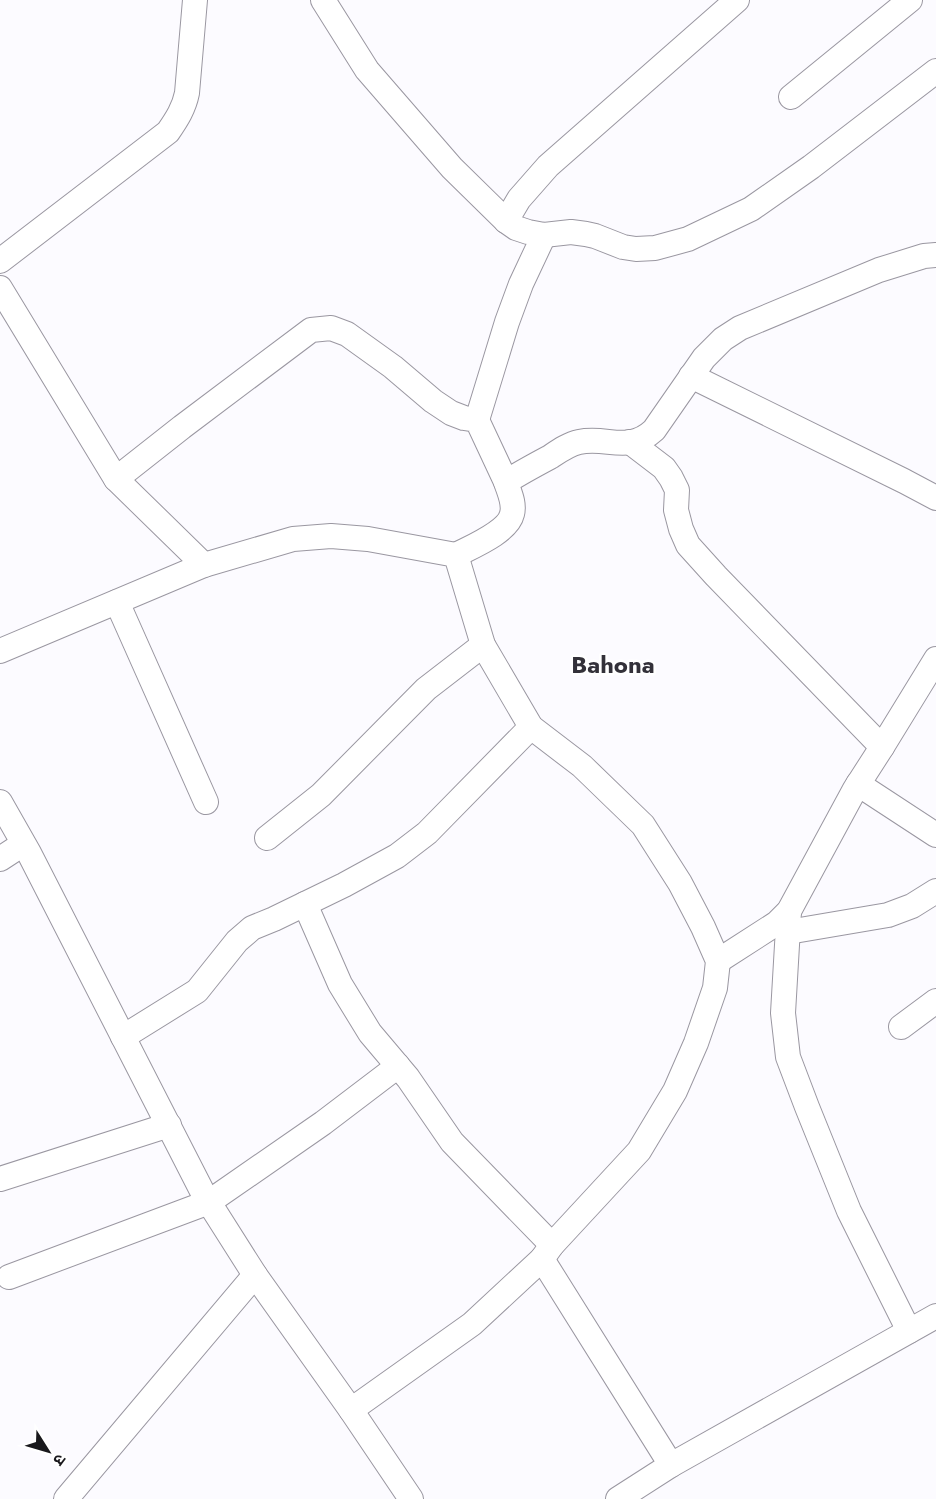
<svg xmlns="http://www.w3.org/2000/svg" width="936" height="1499" viewBox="0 0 936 1499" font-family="Jost,'Noto Sans Devanagari',sans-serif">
<rect width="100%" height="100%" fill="#fcfbff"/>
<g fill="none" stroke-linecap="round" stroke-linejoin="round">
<defs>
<g id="minor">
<path d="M323,0l44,70 85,98 54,53 10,7 12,4 16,3 27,-3 15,2 9,2 28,11 13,2 19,-1 33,-9 63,-30 60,-42 125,-96"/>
<path d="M791,97l119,-97"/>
<path d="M506,221l13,-22 29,-33 189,-166"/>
<path d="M0,261l168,-129c9,-13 16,-24 19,-39l8,-93"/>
<path d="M0,288l116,191 88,86"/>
<path d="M691,376l213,105 32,17"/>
<path d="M477,420l30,-98 14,-38 23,-49"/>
<path d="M630,442l34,26 7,10 6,12 -1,20 5,19 7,16 28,31 166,171"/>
<path d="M116,479l66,-52 129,-97 20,-2 16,6 46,33 40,34 18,12 13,5 13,2 29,62c14,-9 29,-17 44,-25 9,-6 19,-13 29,-15 29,-6 49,12 75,-12l50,-72 19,-19 17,-11 139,-58 45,-14 12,-1"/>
<path d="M456,555c15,-8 52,-23 56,-41 3,-11 -3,-22 -6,-32"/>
<path d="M117,602l89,200"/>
<path d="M0,651l204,-86 89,-26 38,-3 37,3 88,16 27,90 48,82 51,39 61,59 37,58 23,44 15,34 -3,27 -19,55 -21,48 -36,60 -87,94 -10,14"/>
<path d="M858,784l78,51"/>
<path d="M0,802l29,51 174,340 52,82 96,135 60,89"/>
<path d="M267,838l54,-43 105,-106 57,-44"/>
<path d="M0,859l23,-15"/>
<path d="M305,904l35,80 30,49 38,45 44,64 100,103"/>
<path d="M789,911l-6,102 5,44 19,50 42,104 60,120"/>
<path d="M788,932l100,-17 24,-9 24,-15"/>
<path d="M718,961l59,-38 12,-12 66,-122 27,-42 54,-88"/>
<path d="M901,1027l35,-26"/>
<path d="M123,1037l74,-46 40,-50 15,-13 22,-9 70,-34 53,-29 30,-23 104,-106"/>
<path d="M0,1179l169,-54"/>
<path d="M9,1277l200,-75 114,-79 75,-57"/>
<path d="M351,1410l121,-86 70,-65 129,206"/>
<path d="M66,1499l189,-224"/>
<path d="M618,1499l53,-34 265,-149"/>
</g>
</defs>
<use href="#minor" stroke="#9a97a1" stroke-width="26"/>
<use href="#minor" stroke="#fff" stroke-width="24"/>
</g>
<g text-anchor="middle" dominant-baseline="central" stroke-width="5" stroke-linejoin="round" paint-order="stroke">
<g font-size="24" font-weight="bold" fill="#333139" stroke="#fff">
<text x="613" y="664">Bahona</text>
</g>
</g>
<g transform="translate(48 1451) rotate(127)" stroke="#ffffff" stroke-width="4.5" paint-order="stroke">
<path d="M0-4.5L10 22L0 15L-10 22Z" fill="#19181c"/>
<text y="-9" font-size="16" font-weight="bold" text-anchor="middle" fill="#19181c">उ</text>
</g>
</svg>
